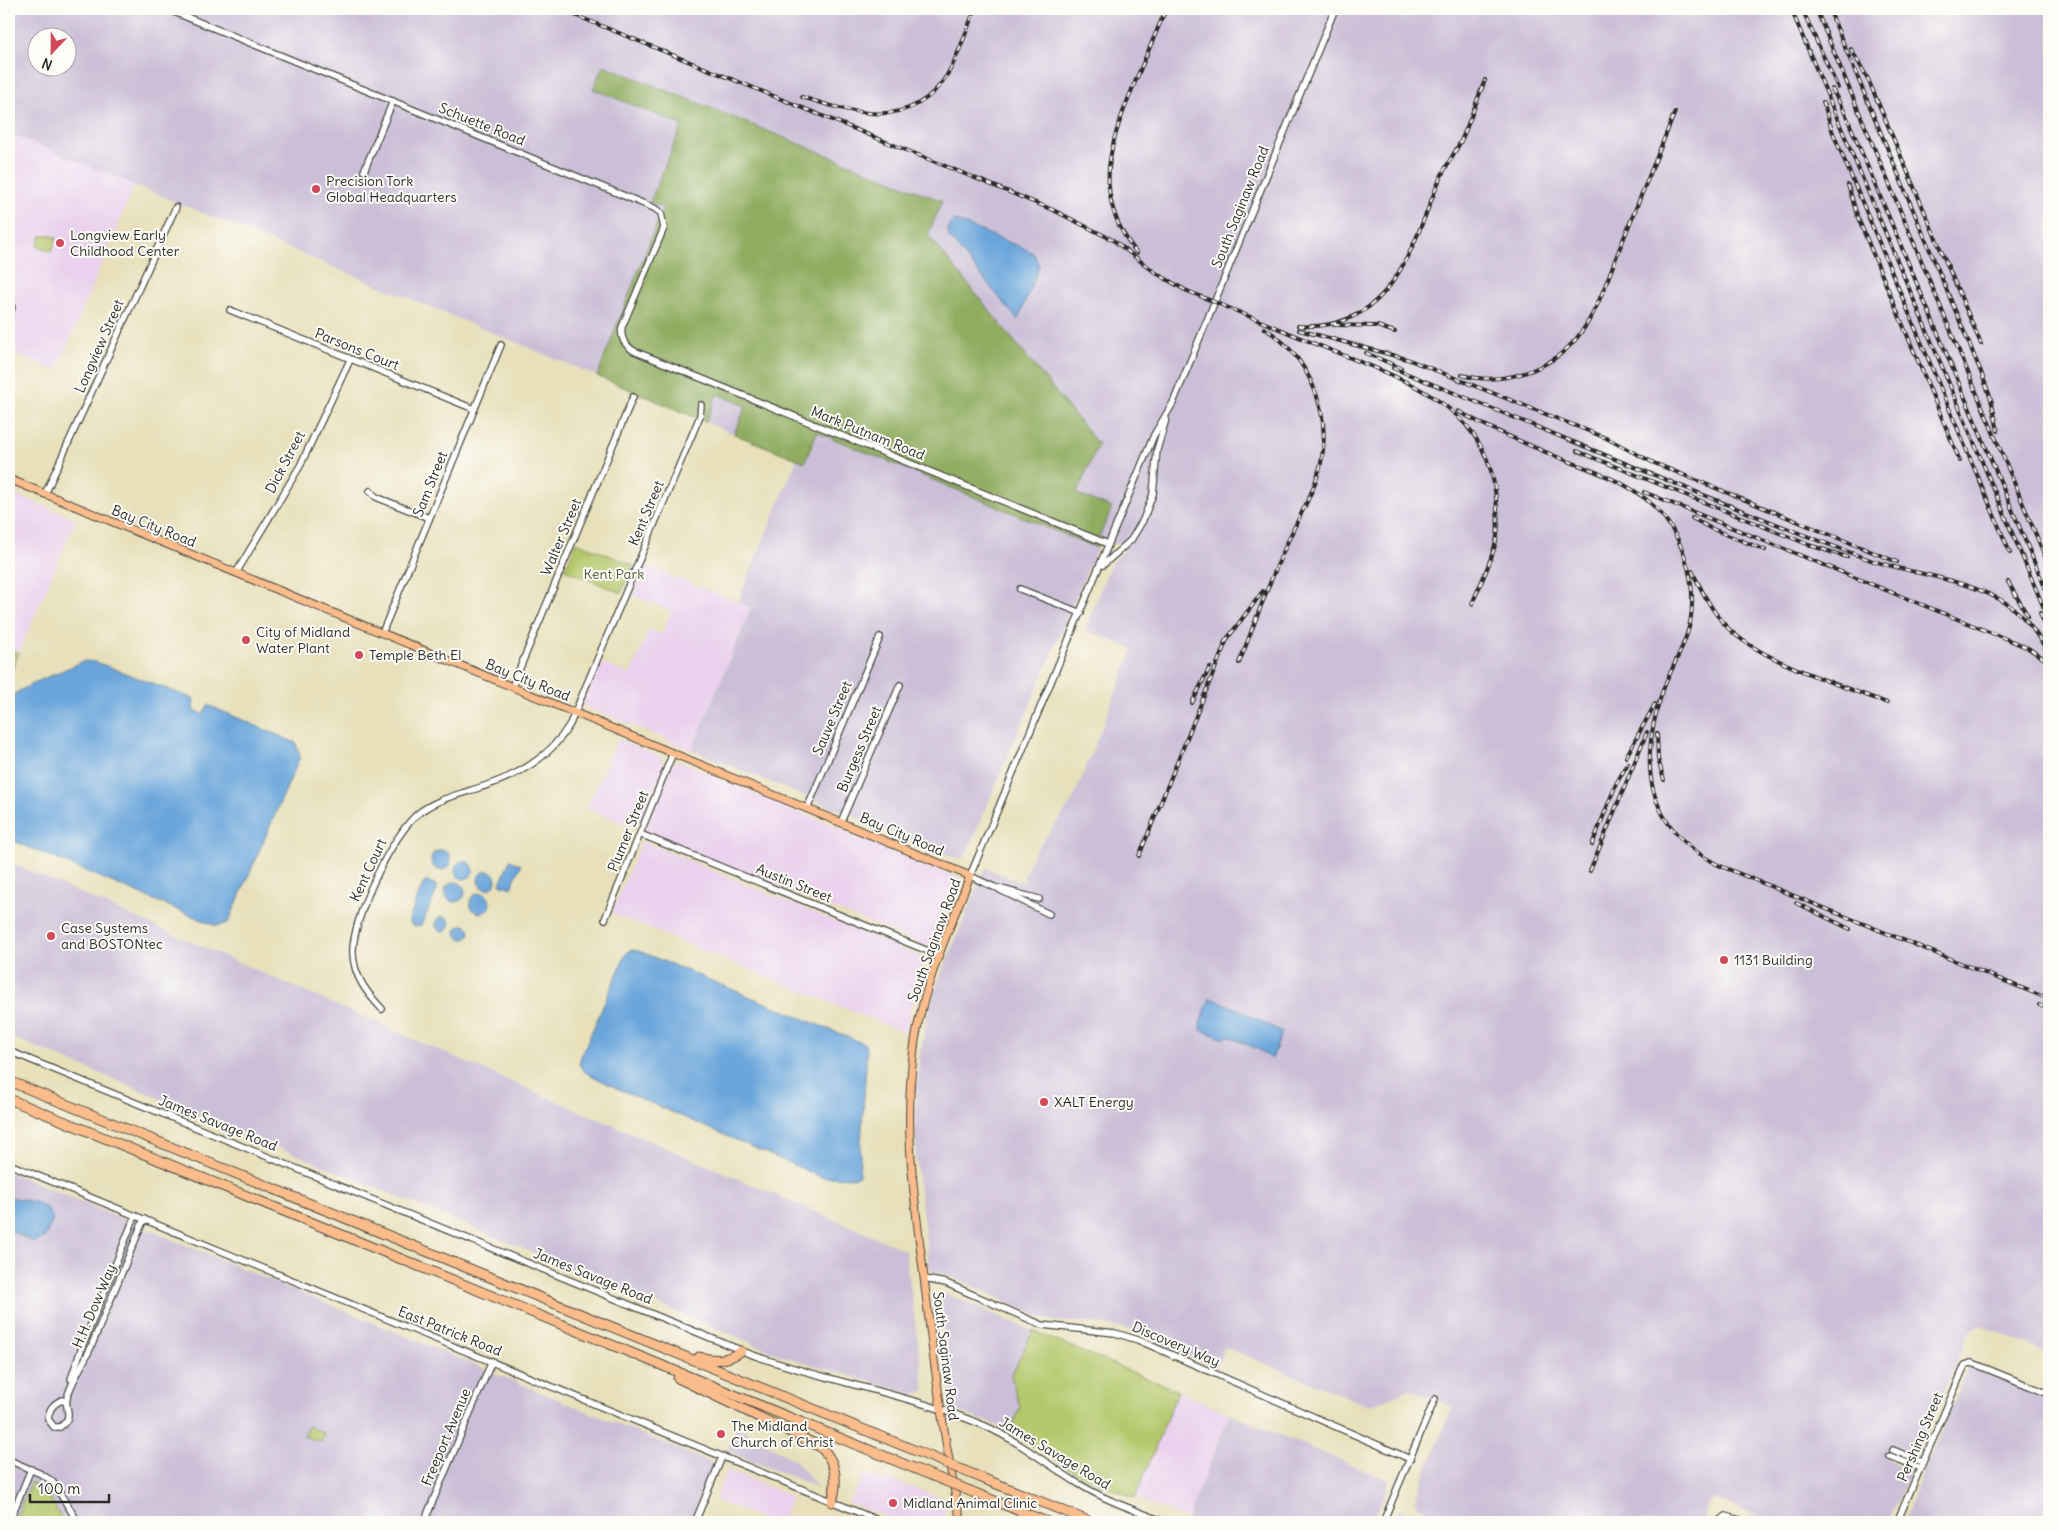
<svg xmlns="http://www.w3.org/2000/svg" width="2058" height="1531" viewBox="0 0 2058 1531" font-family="Delius,sans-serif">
<rect width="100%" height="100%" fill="#fdfcf7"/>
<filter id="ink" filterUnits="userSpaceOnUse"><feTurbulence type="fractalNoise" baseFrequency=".02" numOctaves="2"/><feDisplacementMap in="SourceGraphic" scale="10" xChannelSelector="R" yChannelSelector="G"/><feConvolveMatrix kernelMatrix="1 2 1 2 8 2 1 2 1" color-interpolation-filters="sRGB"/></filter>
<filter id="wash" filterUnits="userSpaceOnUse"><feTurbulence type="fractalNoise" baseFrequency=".0096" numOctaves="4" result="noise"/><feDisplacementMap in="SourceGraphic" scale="20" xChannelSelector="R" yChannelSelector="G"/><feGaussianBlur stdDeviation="1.12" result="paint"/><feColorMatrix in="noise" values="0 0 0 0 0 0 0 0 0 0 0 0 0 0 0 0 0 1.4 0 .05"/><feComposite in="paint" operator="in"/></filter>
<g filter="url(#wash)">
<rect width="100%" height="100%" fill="#e7e0ba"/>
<g fill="#ead1ed">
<path d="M9,133l126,51 -78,187 -48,-19v-25l6,-19 -6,-10z"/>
<path d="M9,492l67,27 -57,134 -10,-4z"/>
<path d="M641,564l110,43 -59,143 -110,-45 18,-42 30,12 19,-46 13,5 9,-23 -42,-17z"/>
<path d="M618,739l41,17 4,5 1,6 -28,61 -49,-20z"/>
<path d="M678,761l281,117 -27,70 -284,-114 -2,-7 26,-63z"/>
<path d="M642,841l281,117 -18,75 -294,-120z"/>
<path d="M1178,1391l52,23 -43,105 -52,-21z"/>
<path d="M727,1470l65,26 -11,26h-10l-56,-22z"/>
<path d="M865,1474l16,6 16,2 47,17 1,23h-43l-54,-19z"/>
</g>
<g fill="#cabfd7" fill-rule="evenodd">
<path d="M9,9h2040v1345l-69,-29 -10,5 -53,122 -6,1 -17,-7 -5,14 22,11 -23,51h-116l-57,-23 -5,3 -9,20h-255l-30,-17 -2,-4 39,-94 -43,-18 -41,17 -145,-59 -8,21 -88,-39 -35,-6 -41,-2 -12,-4 -92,-42 -16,-3 -3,-6 -12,-98 -2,-47 4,-61 9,-48 8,-25 49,-119 41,16 -2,-7 9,-23 39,-52 61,-153 -48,-19 26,-67 16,-15 -28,-11 12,-29 -34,-14 21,-50 -170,-209 -325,-170 -10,24 89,36 -32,77 13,6 -66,168 -588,-243zM38,38h30v30h-30z"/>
<path d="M717,394l29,12 -12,28 -28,-12z"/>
<path d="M817,432l280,116 -132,309 -7,2 -266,-109 59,-142 -13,-6 59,-143 8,3z"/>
<path d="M9,862l466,204 430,184 20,142 -12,2 -130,-38 -774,-320z"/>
<path d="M9,1172l705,292 -24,58h-681z"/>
<path d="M939,1293h6l88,38 -22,45 9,31 -9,24 -56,-21z"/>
<path d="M1972,1367l77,30v125h-147l65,-152z"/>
<path d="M1230,1414l160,67 -17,41h-179l-7,-3z"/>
<path d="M737,1426l59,35 21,26 -90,-36z"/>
<path d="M1399,1509l32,13h-38z"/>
</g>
<g fill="#b4c76b" stroke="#70794b">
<path d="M51,235l6,3 -6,14 -14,-6 4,-10z"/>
<path d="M576,542l57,23 -12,28 -56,-23z"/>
<path d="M9,649l10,4 -10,25z"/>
<path d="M1033,1331l145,60 -43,107 -54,-22 -70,-45 9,-24 -9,-31z"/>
<path d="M308,1426l16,7 -3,9 -17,-6z"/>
<path d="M31,1482l15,10 18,30h-50z"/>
</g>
<path fill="#8fac5f" stroke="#5d6c45" d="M603,65l339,136 -14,34 170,209 -21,50 35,14 -13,29 -2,11 -280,-116 -12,30 -8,-3 -63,-25 12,-28 -29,-12 -11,28 -109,-46 66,-168 -13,-6 32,-77 -89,-36z"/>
<g fill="#6aa6db" stroke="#4a6883">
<path d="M954,220l74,30 6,4 5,12 -21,54 -69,-83 -1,-9z"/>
<path d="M84,661l12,1 98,37 -1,11 10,4 5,-9 88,38 4,14 -72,166 -12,3 -207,-87v-130l5,-15 20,-11z"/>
<circle cx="441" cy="860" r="10"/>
<path d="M510,860l11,5 -10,23 -11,-4z"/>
<circle cx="464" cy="870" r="9"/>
<circle cx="487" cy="880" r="9"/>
<path d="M427,881l9,4 1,5 -14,32 -3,4h-7l-4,-5 1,-4 13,-33z"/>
<circle cx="455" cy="892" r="10"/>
<circle cx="480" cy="903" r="10"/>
<circle cx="443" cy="924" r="7"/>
<circle cx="463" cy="932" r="7"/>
<path d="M631,950l8,1 226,93 2,6 -8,125 -5,3 -33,-1 -207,-90 -29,-15 -6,-7 2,-9 45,-102z"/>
<path d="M1210,998l21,8 51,26 -10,27 -14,-10 -31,-13 -3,3 -23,-9 -1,-7z"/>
<path d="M9,1197l26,5 13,7 5,10 -8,18 -12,5 -24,-12z"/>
</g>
</g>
<g filter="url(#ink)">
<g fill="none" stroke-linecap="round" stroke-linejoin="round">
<defs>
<g id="minor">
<path d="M167,9l487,199 7,5 3,15 -42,99c-2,12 3,18 12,24l474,193"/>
<path d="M364,171l29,-70"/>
<path d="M9,301l3,6 -3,9"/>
<path d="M230,310l244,99"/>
<path d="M370,491l6,6 53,21"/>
<path d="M45,494l131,-287"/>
<path d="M1103,565l28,-25 12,-20 10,-26 4,-44 9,-31"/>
<path d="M236,573l64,-107 50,-106"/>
<path d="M1020,589l61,24"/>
<path d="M382,633l119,-288"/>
<path d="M512,687l121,-290"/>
<path d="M807,809l73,-172"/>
<path d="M841,822l59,-137"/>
<path d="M640,834l298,121"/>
<path d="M1000,890l49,24"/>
<path d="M1039,899l-45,-12 -24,-11 184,-441 19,-32 162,-394"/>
<path d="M605,919l68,-166"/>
<path d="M382,1009c-15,-16 -28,-32 -29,-55 -2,-34 40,-122 67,-142 16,-12 34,-16 52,-22 41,-12 76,-29 98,-66l130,-308 1,-11"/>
<path d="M9,1051l741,303c77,28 161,40 235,72 34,15 63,39 94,58 26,16 57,27 86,38"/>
<path d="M9,1164l873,358"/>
<path d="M924,1279l22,4 96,42 73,8 23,7 272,119"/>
<path d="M71,1379l12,-35 52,-128"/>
<path d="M66,1402l-4,-2c-9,4 -13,9 -14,19l6,8h6c15,-11 4,-18 7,-29 5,-18 16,-33 24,-51l53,-128"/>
<path d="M1893,1450l29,12"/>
<path d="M1890,1456l30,12"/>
<path d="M9,1460l32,14 11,7 26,41"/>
<path d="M9,1522l22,-53"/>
<path d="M424,1522l68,-161"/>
<path d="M695,1522l27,-65"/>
<path d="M1383,1522l52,-123"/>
<path d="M1717,1522l9,-6 21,6"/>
<path d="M1897,1522l68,-157 6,-2 4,1 74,30"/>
</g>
<path id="major" d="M9,479l961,397c-21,54 -46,107 -55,165 -13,86 0,161 10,245 9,80 19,158 36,236"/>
<g id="highway">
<path d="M9,1081l922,376"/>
<path d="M9,1099l924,377"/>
<path d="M699,1357c16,4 29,4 42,-6"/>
<path d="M678,1378l141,68c18,15 19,35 13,56"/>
<path d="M967,1472l124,50"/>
<path d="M970,1491l77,31"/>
</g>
</defs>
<use href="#minor" stroke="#474640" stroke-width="8"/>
<use href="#major" stroke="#474640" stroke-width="9"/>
<use href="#highway" stroke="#474640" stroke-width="11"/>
<use href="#minor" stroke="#fff" stroke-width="5.5"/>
<use href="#major" stroke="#fabc8b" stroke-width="7"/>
<use href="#highway" stroke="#fabc8b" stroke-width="9"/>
<defs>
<g id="rail">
<path d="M560,9l493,201 60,30 43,33 29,17c50,20 98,41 148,61 74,30 155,55 163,147 1,12 3,26 1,38 -4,23 -16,46 -25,68"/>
<path d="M1791,9l258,611"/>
<path d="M1802,9l36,79"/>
<path d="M1816,9l233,557"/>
<path d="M1829,9l152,363 10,27 7,32"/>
<path d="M1851,49l17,30 113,265"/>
<path d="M1832,89l13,24 204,484"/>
<path d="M802,97c51,16 109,35 145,-22 12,-20 19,-44 28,-66"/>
<path d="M1823,102l10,31 177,420"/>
<path d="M1848,185l10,33 102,243"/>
<path d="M1137,253c-45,-55 -29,-106 -4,-166 11,-26 22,-52 33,-78"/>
<path d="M1334,325l43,1 18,6"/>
<path d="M1298,326c93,6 113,-77 141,-145 6,-14 15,-27 22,-40 9,-20 16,-41 24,-61"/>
<path d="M1299,330l108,29 199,79 48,25 243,99"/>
<path d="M1366,353l35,15"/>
<path d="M1393,368c156,63 311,130 469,189 45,17 94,19 137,42 23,12 37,33 50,55"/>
<path d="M1462,375c40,11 87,-4 114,-36 21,-25 31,-59 43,-89 19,-46 37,-92 56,-138"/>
<path d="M1458,411c31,18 64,31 97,45 38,15 81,27 108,60 23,29 34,71 27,107 -5,24 -19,45 -27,67 -25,74 -19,136 55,175l331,134"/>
<path d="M1577,451l235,95 35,11"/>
<path d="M1644,492l365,148 19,8 21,14"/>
<path d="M1692,518l18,10 55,22"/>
<path d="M1692,571c10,20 19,39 34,55 31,34 117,60 161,77"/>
<path d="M2008,582l20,34"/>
<path d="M2040,613l9,23"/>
<path d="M1224,643l39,-52"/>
<path d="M1239,663c15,-37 28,-76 45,-113 12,-29 30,-56 37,-87 11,-52 -13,-108 -57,-135"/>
<path d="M1192,703l18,-36"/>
<path d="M1657,733l1,26 6,21"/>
<path d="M1626,757l29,-53"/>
<path d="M1592,845l24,-61 12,-21"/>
<path d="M1139,856l89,-219"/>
<path d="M1590,871l57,-139"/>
<path d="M1796,903l54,26"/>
<path d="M2039,1005l10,4"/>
</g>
</defs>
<use href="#rail" stroke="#2b2b2b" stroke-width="4"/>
<use href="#rail" stroke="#fdfcf7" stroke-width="2" stroke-dasharray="5.5" stroke-linecap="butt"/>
<defs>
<g id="highway-bridge">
<path d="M931,1457l36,15"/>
<path d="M933,1476l37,15"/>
</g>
</defs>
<use href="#highway-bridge" stroke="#474640" stroke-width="11" stroke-linecap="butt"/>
<use href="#highway-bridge" stroke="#fabc8b" stroke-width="9"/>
</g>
</g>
<g fill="#d1495b" stroke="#fdfcf7" stroke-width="2">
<circle cx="316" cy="189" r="5"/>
<circle cx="60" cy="243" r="5"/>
<circle cx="246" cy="640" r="5"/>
<circle cx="359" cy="655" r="5"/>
<circle cx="51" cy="936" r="5"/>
<circle cx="1724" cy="960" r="5"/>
<circle cx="1044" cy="1102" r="5"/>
<circle cx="721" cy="1434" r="5"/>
<circle cx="893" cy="1503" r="5"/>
</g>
<g text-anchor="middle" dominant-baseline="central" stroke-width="4" stroke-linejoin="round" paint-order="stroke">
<g font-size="14" fill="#2b2b2b" stroke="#fdfcf7">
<text transform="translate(482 124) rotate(22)">Schuette Road</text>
<text transform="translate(1240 207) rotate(-68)">South Saginaw Road</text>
<text transform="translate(99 346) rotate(-66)">Longview Street</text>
<text transform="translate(357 349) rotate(22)">Parsons Court</text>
<text transform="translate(868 433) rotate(22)">Mark Putnam Road</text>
<text transform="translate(285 462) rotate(-62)">Dick Street</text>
<text transform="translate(430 484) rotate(-68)">Sam Street</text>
<text transform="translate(646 513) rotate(-67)">Kent Street</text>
<text transform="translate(154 526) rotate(22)">Bay City Road</text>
<text transform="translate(561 537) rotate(-67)">Walter Street</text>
<text transform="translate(528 680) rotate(22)">Bay City Road</text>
<text transform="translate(832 718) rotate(-67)">Sauve Street</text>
<text transform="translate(859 749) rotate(-67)">Burgess Street</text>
<text transform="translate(628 831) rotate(-68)">Plumer Street</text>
<text transform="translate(902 834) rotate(23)">Bay City Road</text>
<text transform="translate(368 870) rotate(-65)">Kent Court</text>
<text transform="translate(794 883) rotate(22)">Austin Street</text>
<text transform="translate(934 940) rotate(-70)">South Saginaw Road</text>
<text transform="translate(218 1123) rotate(22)">James Savage Road</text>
<text transform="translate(593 1276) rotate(22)">James Savage Road</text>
<text transform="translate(94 1306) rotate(-67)">H.H. Dow Way</text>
<text transform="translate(450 1331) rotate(22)">East Patrick Road</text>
<text transform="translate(1176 1344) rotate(23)">Discovery Way</text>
<text transform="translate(946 1356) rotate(83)">South Saginaw Road</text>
<text transform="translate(446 1437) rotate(-67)">Freeport Avenue</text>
<text transform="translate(1920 1437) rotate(-67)">Pershing Street</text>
<text transform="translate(1055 1453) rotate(31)">James Savage Road</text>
</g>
<g font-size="14" fill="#2b2b2b" stroke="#fdfcf7" text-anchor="start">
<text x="326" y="181">Precision Tork<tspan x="326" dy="16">Global Headquarters</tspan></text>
<text x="70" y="235">Longview Early<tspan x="70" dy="16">Childhood Center</tspan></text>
<text x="256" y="632">City of Midland<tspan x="256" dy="16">Water Plant</tspan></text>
<text x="369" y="655">Temple Beth El</text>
<text x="61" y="928">Case Systems<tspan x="61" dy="16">and BOSTONtec</tspan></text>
<text x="1734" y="960">1131 Building</text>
<text x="1054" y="1102">XALT Energy</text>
<text x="731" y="1426">The Midland<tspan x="731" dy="16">Church of Christ</tspan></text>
<text x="903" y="1503">Midland Animal Clinic</text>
</g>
<g font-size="14" fill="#545a3e" stroke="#fdfcf7">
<text x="614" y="574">Kent Park</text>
</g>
</g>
<rect width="2058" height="1531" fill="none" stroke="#fdfcf7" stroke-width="30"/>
<g transform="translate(52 52) rotate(202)"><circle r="24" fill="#fdfcf7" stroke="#a9a8a5"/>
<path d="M0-4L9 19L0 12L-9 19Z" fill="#d1495b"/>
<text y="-8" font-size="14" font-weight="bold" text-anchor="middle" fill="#2b2b2b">N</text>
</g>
<path d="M30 1494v8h79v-8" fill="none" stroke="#2b2b2b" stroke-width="2.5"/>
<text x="38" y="1494" font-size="15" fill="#2b2b2b" stroke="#fdfcf7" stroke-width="4" paint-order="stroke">100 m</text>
</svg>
